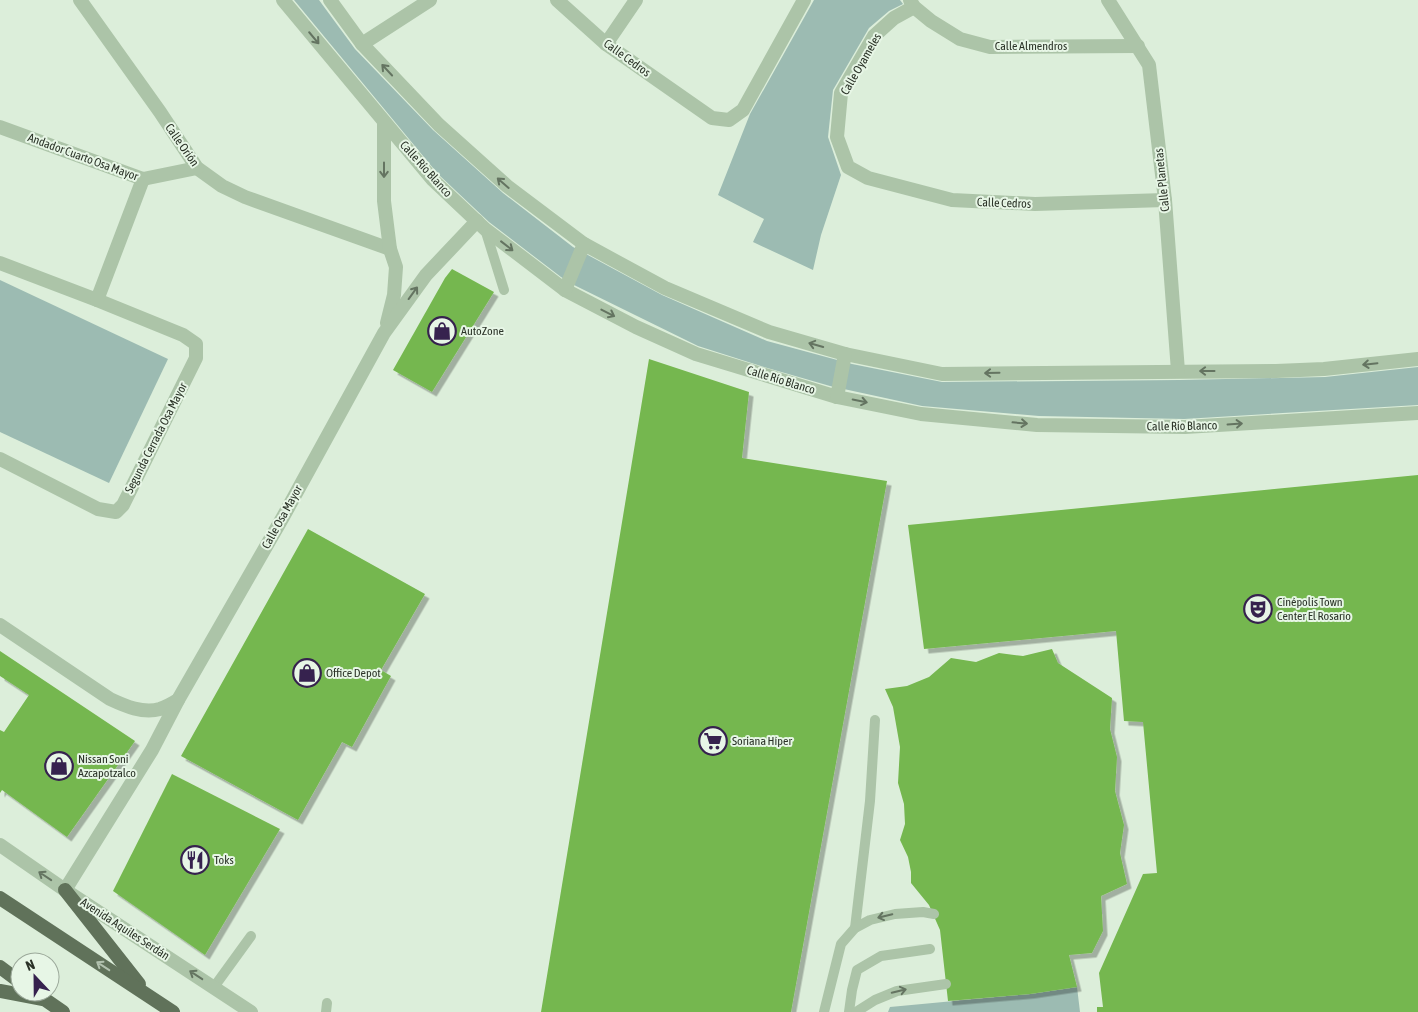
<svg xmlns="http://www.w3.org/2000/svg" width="1418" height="1012" viewBox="0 0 1418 1012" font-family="'Asap Condensed',sans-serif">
<defs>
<filter id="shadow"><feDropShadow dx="4.5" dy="4.5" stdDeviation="0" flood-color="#0004"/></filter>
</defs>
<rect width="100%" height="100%" fill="#dceeda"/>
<g fill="#9cbbb2">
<path d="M294,0h25l36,49 78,81 70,63 70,54 89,48 105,46 85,23 90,18 237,-2 146,-3 93,-10v38l-234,14 -145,-3 -117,-10 -92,-20 -66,-19 -66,-21 -122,-60 -15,-9 -72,-55 -51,-48z"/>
<path d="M814,0h86l3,4 -14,7 -20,17 -36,62 -5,47 13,38 -20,60 -8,35 -60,-28 11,-23 -46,-24 32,-81z"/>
<path d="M0,280l168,79 -59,124 -109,-51z"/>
<path d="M1077,987l3,25h-192l2,-5 140,-13z"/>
</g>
<g fill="#75b74f" filter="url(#shadow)">
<path d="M452,269l42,23 -62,100 -39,-22 52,-92z"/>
<path d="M649,359l100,33 -7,66 145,23 -96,531h-250z"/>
<path d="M1418,475v537h-321v-5h6l-4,-34 44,-99 14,-1 -14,-151 -19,-1 -8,-90 -192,18 -16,-124z"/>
<path d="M308,529l117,65 -44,76 10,6 -39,71 -10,-5 -44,78 -117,-64z"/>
<path d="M1052,649l6,14 54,35 -2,31 7,28 -2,34 9,34 -4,28 7,31 -26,12 2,35 -11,22 -23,2 8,32 -47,7 -82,7 -8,-71 -11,-25 -18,-22v-11l-3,-15 -8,-17 5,-16 -1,-20 -6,-21 2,-36 -7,-40 -8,-18 22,-3 22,-9 22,-19 25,4 23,-9 24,3z"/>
<path d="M0,651l135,90 -68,96 -65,-47 -2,3v-63l4,2 25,-37 -29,-19z"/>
<path d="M172,774l108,55 -75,126 -92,-64z"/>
</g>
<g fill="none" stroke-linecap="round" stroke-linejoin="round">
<g stroke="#acc4a8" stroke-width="10">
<path d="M485,229l19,61"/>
<path d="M855,928l15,-127 5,-81"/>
<path d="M214,987l37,-51"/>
<path d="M326,1012l1,-9"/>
<path d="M824,1012l17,-68 14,-16 15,-8 25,-6 28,-2 11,2"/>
<path d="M849,1012l3,-22 5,-20 24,-14 49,-7"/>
<path d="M856,1012l19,-12 22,-9 49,-7"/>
</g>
<g stroke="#acc4a8" stroke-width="14">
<path d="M80,0l80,112 37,56 25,18 23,11 145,52"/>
<path d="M283,0l150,180 52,49 80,61 71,37 60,27 141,43 84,17 116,11 148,2 233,-14"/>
<path d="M330,0l32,44 77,81 68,61 77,58 81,44 104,44 76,22 97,20 334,-3 48,-2 94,-10"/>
<path d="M557,0l49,44 106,74 17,2 14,-10 61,-110"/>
<path d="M910,0l4,7 17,14 29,18 30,8 148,-1"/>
<path d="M1108,0l41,65 16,135 13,171"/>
<path d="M914,7l-20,11 -20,18 -33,57 -4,44 11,30 20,11 84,22 83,4 130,-4"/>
<path d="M362,44l68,-44"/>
<path d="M606,44l30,-44"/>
<path d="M384,122v79l6,48 6,18 -2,28 -7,28"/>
<path d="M0,127l143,52 54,-11"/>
<path d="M0,263l97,37 86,35 13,9v14l-73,147 -7,7 -18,-3 -98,-50"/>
<path d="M565,290l19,-46"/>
<path d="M97,300l46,-121"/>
<path d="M837,397l8,-43"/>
<path d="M0,625l110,74c15,7 33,15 50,10 6,-2 13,-6 18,-9"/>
<path d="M65,890l87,-140 26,-50 105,-183 101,-184 42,-58 51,-54"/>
</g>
<path stroke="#acc4a8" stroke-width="14" d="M0,845l65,45 186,122"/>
<g stroke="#60725a" stroke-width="14">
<path d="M65,890l74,94"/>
<path d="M0,898l173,114"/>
<path d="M0,967l20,15"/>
<path d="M0,991l43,8"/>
<path d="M37,994l26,18"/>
</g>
</g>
<defs><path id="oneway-shaft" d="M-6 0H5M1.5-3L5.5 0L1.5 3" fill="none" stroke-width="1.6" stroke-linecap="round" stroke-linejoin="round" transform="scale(1.25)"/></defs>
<g stroke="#647461">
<use href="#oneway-shaft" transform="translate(314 38) rotate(50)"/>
<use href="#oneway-shaft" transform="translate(387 70) rotate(-133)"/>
<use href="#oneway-shaft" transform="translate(384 170) rotate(90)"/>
<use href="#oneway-shaft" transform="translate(503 183) rotate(-139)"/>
<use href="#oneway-shaft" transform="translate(507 246) rotate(38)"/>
<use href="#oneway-shaft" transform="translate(413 293) rotate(-54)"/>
<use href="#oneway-shaft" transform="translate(608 313) rotate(27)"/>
<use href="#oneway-shaft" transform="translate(816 345) rotate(-164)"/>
<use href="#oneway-shaft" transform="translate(1370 364) rotate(174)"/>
<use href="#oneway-shaft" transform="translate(1207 371) rotate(180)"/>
<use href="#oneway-shaft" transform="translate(992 373) rotate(179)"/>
<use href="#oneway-shaft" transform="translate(860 401) rotate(12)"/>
<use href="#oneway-shaft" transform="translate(1020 423) rotate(5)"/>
<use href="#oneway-shaft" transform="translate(1235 424) rotate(-4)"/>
<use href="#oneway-shaft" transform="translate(45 876) rotate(-146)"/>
<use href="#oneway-shaft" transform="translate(885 916) rotate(167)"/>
<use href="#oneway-shaft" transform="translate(196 975) rotate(-147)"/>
<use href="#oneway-shaft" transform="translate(899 991) rotate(-14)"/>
</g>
<use stroke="#b1c1ae" href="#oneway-shaft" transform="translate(103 966) rotate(-147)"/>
<defs>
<symbol id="shop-ring" viewBox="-11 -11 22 22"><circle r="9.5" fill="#e7f6e6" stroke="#36224e" stroke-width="1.5"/><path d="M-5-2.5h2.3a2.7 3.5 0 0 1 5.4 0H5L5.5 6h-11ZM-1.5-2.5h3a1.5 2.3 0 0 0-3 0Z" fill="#36224e"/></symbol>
<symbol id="theatre-ring" viewBox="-11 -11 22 22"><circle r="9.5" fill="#e7f6e6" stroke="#36224e" stroke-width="1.5"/><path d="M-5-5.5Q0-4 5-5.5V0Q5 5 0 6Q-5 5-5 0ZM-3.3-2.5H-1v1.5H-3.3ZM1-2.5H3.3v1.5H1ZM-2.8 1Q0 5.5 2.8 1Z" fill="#36224e"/></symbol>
<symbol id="supermarket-ring" viewBox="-11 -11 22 22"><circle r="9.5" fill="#e7f6e6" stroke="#36224e" stroke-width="1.5"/><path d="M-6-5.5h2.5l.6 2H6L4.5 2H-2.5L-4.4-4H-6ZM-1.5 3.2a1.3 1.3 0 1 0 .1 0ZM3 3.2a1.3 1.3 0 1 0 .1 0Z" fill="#36224e"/></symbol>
<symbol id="restaurant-ring" viewBox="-11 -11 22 22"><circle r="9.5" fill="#e7f6e6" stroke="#36224e" stroke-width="1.5"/><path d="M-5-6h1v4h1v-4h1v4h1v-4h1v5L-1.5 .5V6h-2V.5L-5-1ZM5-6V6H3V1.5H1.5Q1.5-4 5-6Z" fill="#36224e"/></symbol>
</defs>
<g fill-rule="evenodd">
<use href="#shop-ring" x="426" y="315" width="32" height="32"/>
<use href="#theatre-ring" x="1242" y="593" width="32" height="32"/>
<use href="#shop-ring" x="291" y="657" width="32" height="32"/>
<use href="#supermarket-ring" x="697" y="725" width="32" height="32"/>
<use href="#shop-ring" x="43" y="750" width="32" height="32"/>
<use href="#restaurant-ring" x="179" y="844" width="32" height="32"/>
</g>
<g text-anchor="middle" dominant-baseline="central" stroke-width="4" stroke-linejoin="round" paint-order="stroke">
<g font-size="12" fill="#2a3227" stroke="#e7f6e6">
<text x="1031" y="46">Calle Almendros</text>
<text transform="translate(627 58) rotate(36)">Calle Cedros</text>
<text transform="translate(861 64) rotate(-60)">Calle Oyameles</text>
<text transform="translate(182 145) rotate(55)">Calle Orión</text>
<text transform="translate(83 157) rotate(20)">Andador Cuarto Osa Mayor</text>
<text transform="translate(426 169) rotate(48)">Calle Río Blanco</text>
<text transform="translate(1162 180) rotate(-96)">Calle Planetas</text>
<text transform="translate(1004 203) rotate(2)">Calle Cedros</text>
<text transform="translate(781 380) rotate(17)">Calle Río Blanco</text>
<text transform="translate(1182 426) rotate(-1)">Calle Río Blanco</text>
<text transform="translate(156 438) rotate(-63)">Segunda Cerrada Osa Mayor</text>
<text transform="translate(282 517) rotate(-61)">Calle Osa Mayor</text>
<text transform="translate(125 929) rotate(33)">Avenida Aquiles Serdán</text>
</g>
<g font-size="12" fill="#2a3227" stroke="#e7f6e6" text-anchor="start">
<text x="461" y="331">AutoZone</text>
<text x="1277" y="602">Cinépolis Town<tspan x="1277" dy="14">Center El Rosario</tspan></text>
<text x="326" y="673">Office Depot</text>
<text x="732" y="741">Soriana Híper</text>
<text x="78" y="759">Nissan Soni<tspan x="78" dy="14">Azcapotzalco</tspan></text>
<text x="214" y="860">Toks</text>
</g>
</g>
<g transform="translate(35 977) rotate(338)"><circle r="24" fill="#e7f6e6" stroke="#9ba89a"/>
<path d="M0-4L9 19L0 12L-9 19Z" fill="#36224e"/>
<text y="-8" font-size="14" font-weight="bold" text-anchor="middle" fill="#2a3227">N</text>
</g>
</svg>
